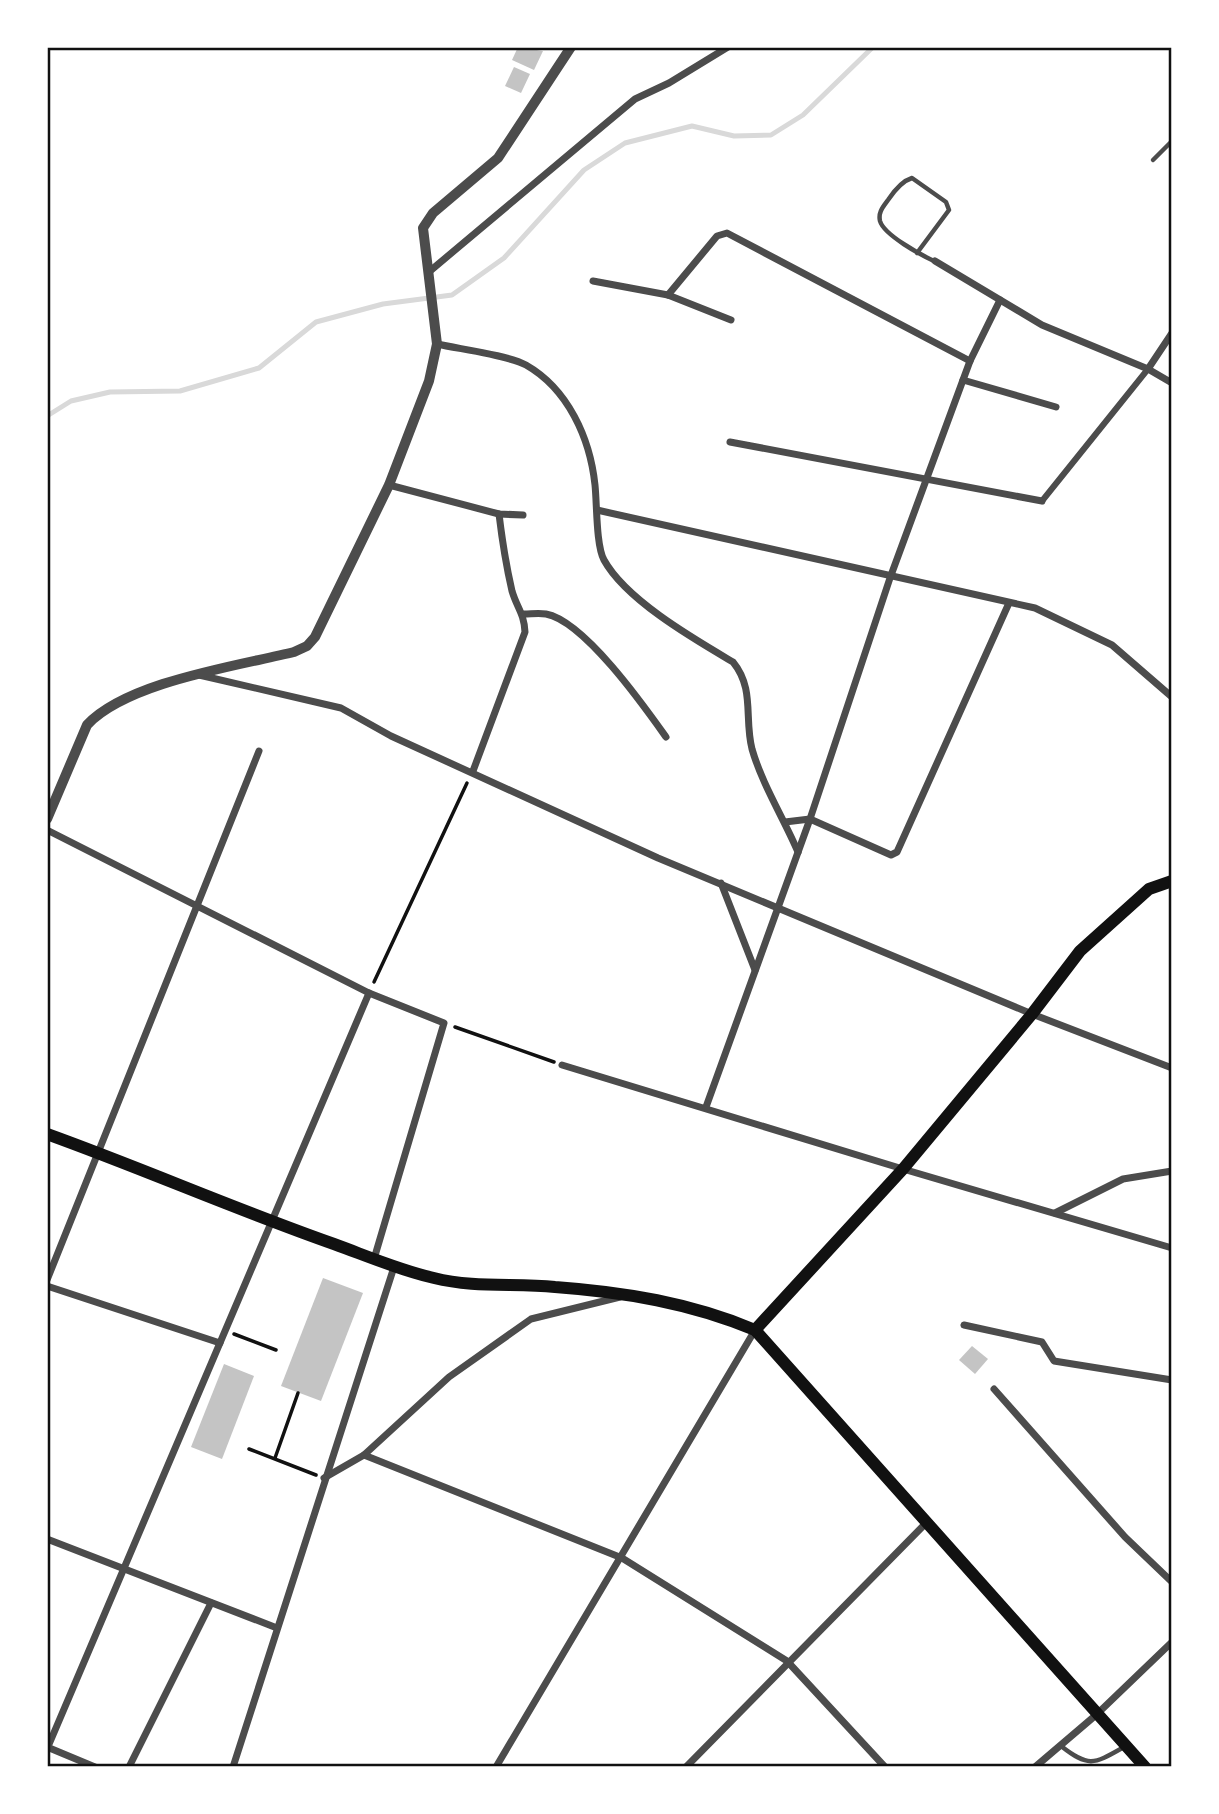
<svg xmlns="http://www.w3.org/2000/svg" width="1219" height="1814" viewBox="0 0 1219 1814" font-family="Cabin,sans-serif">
<rect width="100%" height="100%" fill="#fff"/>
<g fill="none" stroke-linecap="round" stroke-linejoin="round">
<path stroke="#d9d9d9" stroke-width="5" d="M47,416l24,-15 39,-9 70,-1 79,-23 57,-46 67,-18 69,-9 52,-37 80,-88 41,-27 67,-17 42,10 37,-1 32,-20 70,-68"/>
</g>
<g fill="#c4c4c4">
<path d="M518,47l25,4 -9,19 -22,-10z"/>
<path d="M514,67l16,7 -9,19 -16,-7z"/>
<path d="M323,1278l40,15 -42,108 -40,-15z"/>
<path d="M972,1346l16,13 -13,15 -16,-14z"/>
<path d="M224,1364l30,12 -32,83 -31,-12z"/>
</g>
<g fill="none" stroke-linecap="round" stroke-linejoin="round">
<g stroke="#111" stroke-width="3.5">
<path d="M374,982l93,-199"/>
<path d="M455,1027l99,35"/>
<path d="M234,1334l42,16"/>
<path d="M249,1449l67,26"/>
<path d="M275,1458l23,-65"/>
</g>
<g stroke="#4c4c4c" stroke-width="4.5">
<path d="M1153,160l19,-19"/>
<path d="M917,253l32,-43 -3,-8 -34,-24c-10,3 -18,13 -24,22 -5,7 -10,12 -8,21 4,14 41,34 54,40"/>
<path d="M1061,1746c28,22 33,18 63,1"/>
</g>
<path stroke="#4c4c4c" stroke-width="6" d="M1042,501l106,-132"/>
<g stroke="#4c4c4c" stroke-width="7">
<path d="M935,261l107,64 106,44 24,14"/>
<path d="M430,271l205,-172 34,-16 59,-36"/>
<path d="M593,281l75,14 63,25"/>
<path d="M668,295l49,-59 10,-3 243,128"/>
<path d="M437,344c22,5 71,11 89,21 42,24 64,73 69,120 2,19 1,60 9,75 22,40 90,79 129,102 22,27 11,56 19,87 10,35 32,70 46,103"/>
<path d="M1148,369l24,-36"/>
<path d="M963,380l93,27"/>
<path d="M730,442l312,59"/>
<path d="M389,485l110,29 24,1"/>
<path d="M597,510l438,98 77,37 60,52"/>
<path d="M524,614c7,0 15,-1 22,0 38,7 98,92 120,123"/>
<path d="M199,675l142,33 50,28 267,122 374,156 140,54"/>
<path d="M473,771l52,-139c-1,-19 -8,-24 -13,-41 -6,-26 -10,-52 -13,-77"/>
<path d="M785,822l25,-3 81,36 6,-3 112,-249"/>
<path d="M47,830l322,163 75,30 -70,236"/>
<path d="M721,883l34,87"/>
<path d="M562,1065l341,104 269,79"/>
<path d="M706,1107l104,-288 80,-241 80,-217 30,-61"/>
<path d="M1055,1213l68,-34 49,-8"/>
<path d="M47,1280l212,-529"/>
<path d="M47,1286l173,57"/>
<path d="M964,1325l78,17 12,19 118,19"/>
<path d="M994,1389l131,148 47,45"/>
<path d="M364,1455l258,103 165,103 98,106"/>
<path d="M324,1478l40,-23 85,-78 82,-58 89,-22"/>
<path d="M47,1539l230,89"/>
<path d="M47,1747l48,20"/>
<path d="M47,1749l322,-756"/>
<path d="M129,1767l82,-164"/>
<path d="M233,1767l161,-500"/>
<path d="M496,1767l259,-437"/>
<path d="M686,1767l241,-245"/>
<path d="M1035,1767l61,-52 76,-73"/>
</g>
<path stroke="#4c4c4c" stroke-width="10" d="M47,819l40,-94c40,-43 150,-59 207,-73l13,-6 8,-9 74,-152 40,-104 8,-37 -14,-116 10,-15 65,-55 73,-111"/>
<g stroke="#111" stroke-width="12">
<path d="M47,1134c97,35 190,76 287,110 33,12 65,26 100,34 40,10 80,5 121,9 69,5 136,16 200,43l390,437"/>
<path d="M755,1330l148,-161 129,-155 48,-63 69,-62 23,-8"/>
</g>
</g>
<rect width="1219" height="1814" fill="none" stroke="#ffffff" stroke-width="98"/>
<rect x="49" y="49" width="1121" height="1716" fill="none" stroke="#111" stroke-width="2.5"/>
</svg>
